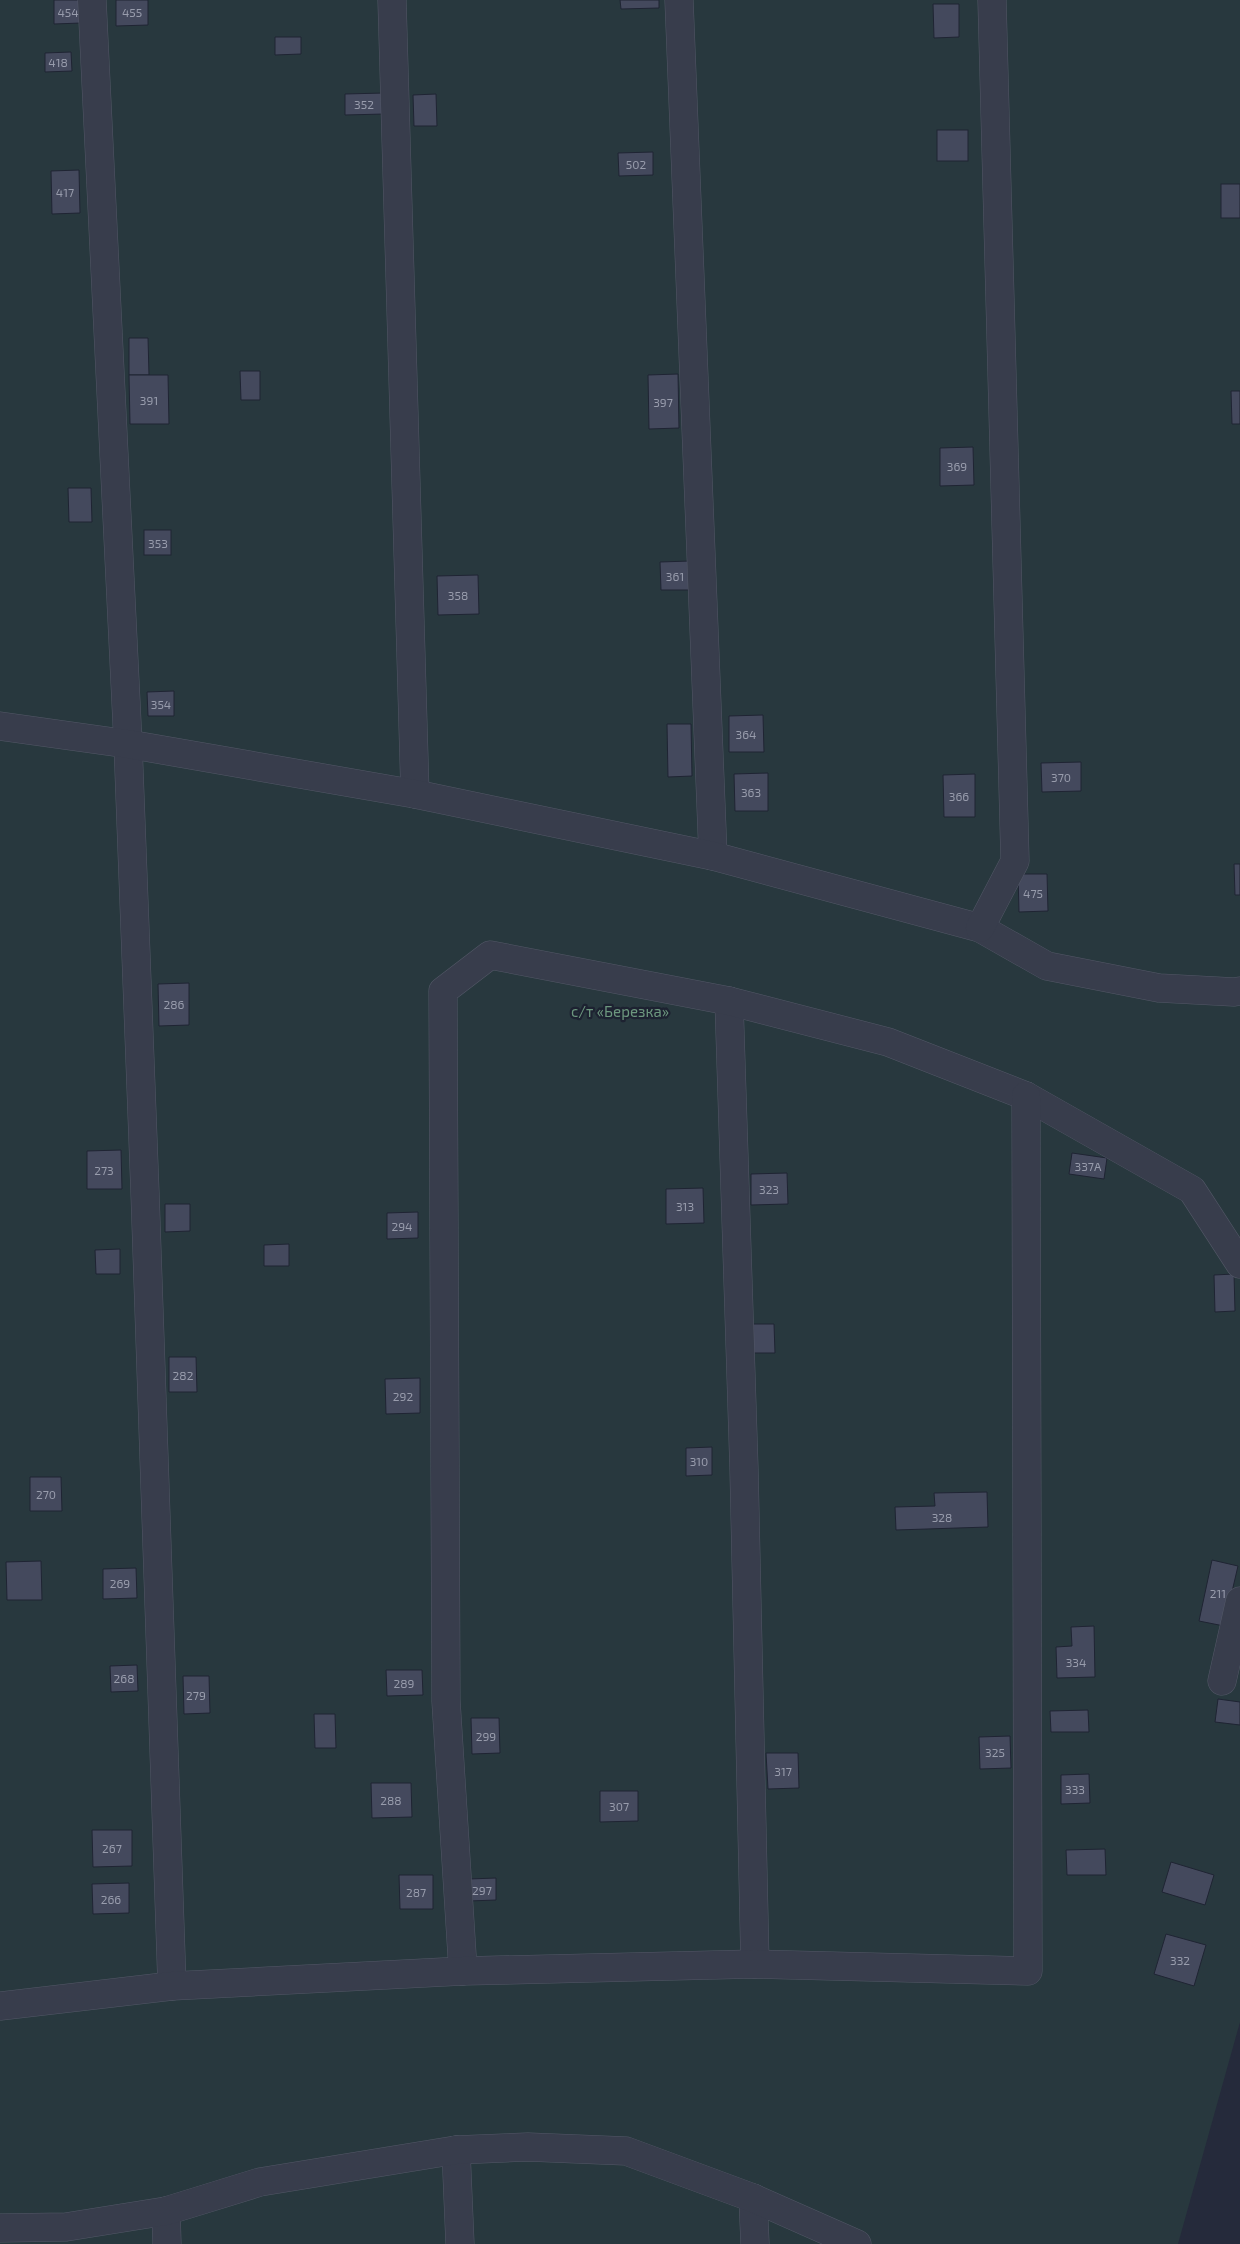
<svg xmlns="http://www.w3.org/2000/svg" width="1240" height="2244" viewBox="0 0 1240 2244" font-family="'Exo 2',sans-serif">
<rect width="100%" height="100%" fill="#252a3b"/>
<path fill="#28383e" d="M0,0h1240v2022l-62,222h-1178z"/>
<g fill="#44495d" stroke="#1f2433">
<path d="M54,0h27v23l-27,1z"/>
<path d="M116,0h32v25l-32,1z"/>
<path d="M620,0h39v8l-38,1z"/>
<path d="M933,4h26v33l-25,1z"/>
<path d="M275,37h26v17l-26,1z"/>
<path d="M71,52l1,19 -27,1v-19z"/>
<path d="M384,93v21l-39,1v-21z"/>
<path d="M436,94l1,32h-23l-1,-31z"/>
<rect x="937" y="130" width="31" height="31"/>
<path d="M653,152v23l-34,1 -1,-23z"/>
<path d="M79,170l1,43 -28,1 -1,-43z"/>
<rect x="1221" y="184" width="19" height="34"/>
<path d="M129,338h19l1,37h-20z"/>
<path d="M240,371h20v29h-19z"/>
<path d="M678,374l1,54 -30,1 -1,-54z"/>
<path d="M129,375h39l1,49h-39z"/>
<path d="M1231,391h9v33h-8z"/>
<path d="M973,447l1,38 -34,1v-38z"/>
<path d="M68,488h23l1,34h-23z"/>
<rect x="144" y="530" width="27" height="25"/>
<path d="M690,561v29h-29l-1,-28z"/>
<path d="M478,575l1,39 -41,1 -1,-39z"/>
<path d="M174,691v25h-26l-1,-24z"/>
<path d="M763,715l1,37h-35v-36z"/>
<path d="M667,724h24l1,52 -24,1z"/>
<path d="M1081,762v29l-39,1 -1,-29z"/>
<path d="M768,773v38h-33l-1,-37z"/>
<path d="M975,774v43h-31l-1,-42z"/>
<path d="M1234,864h6v31h-5z"/>
<path d="M1018,874h29l1,37 -29,1z"/>
<path d="M189,983v42l-30,1 -1,-42z"/>
<path d="M121,1150l1,39h-35v-38z"/>
<path d="M1072,1153l35,5 -3,21 -35,-5z"/>
<path d="M787,1173l1,31 -37,1v-31z"/>
<path d="M703,1188l1,35 -38,1v-35z"/>
<path d="M165,1204h25v27l-25,1z"/>
<path d="M418,1212v26l-31,1v-26z"/>
<path d="M289,1244v22h-25v-21z"/>
<path d="M120,1249v25h-24l-1,-24z"/>
<path d="M1234,1274l1,37 -20,1 -1,-37z"/>
<path d="M751,1324h23l1,29h-24z"/>
<path d="M169,1357h27l1,35h-28z"/>
<path d="M420,1378v35l-34,1 -1,-35z"/>
<path d="M712,1447v28l-26,1v-28z"/>
<path d="M30,1477h31l1,34h-32z"/>
<path d="M987,1492l1,35 -92,3 -1,-23 40,-1 -1,-13z"/>
<path d="M1212,1560l26,6 -14,60 -25,-5z"/>
<path d="M41,1561l1,39h-35l-1,-38z"/>
<path d="M136,1568l1,30 -34,1v-30z"/>
<path d="M1094,1626l1,51 -38,1 -1,-31 16,-1 -1,-19z"/>
<path d="M137,1665l1,26 -27,1 -1,-26z"/>
<path d="M386,1670h36l1,25 -36,1z"/>
<path d="M183,1676h26l1,37 -26,1z"/>
<path d="M1218,1699l22,3v23l-25,-3z"/>
<path d="M1088,1710l1,22h-38l-1,-21z"/>
<path d="M314,1714h21l1,34h-21z"/>
<path d="M471,1718h28l1,35 -28,1z"/>
<path d="M1010,1736l1,32 -31,1 -1,-32z"/>
<path d="M766,1753h32l1,35 -31,1z"/>
<path d="M1089,1774l1,29 -29,1v-29z"/>
<path d="M371,1783h40l1,34 -40,1z"/>
<path d="M600,1791h38v30l-38,1z"/>
<path d="M92,1830h40v36l-39,1z"/>
<path d="M1105,1849l1,26h-39l-1,-25z"/>
<path d="M1171,1862l43,13 -9,30 -43,-13z"/>
<path d="M399,1875h34v34h-33z"/>
<path d="M496,1878v22l-27,1v-22z"/>
<path d="M129,1883v30l-36,1 -1,-30z"/>
<path d="M1166,1934l40,11 -12,41 -40,-12z"/>
</g>
<g fill="none" stroke-linecap="round" stroke-linejoin="round">
<defs>
<g id="minor">
<path d="M92,0l36,744 17,449 27,793"/>
<path d="M392,0l23,794"/>
<path d="M679,0l34,856"/>
<path d="M0,726l128,18 287,50 298,62 267,72 67,38 112,22 75,4 6,-1"/>
<path d="M980,928l35,-67 -23,-861"/>
<path d="M729,1001l15,468 11,495"/>
<path d="M1222,1681l18,-80"/>
<path d="M463,1971l-17,-270 -3,-710 47,-36 239,46 159,41 138,54 166,94 48,74"/>
<path d="M0,2006l172,-20 291,-15 292,-7 273,7 -2,-875"/>
<path d="M456,2150l4,94"/>
<path d="M753,2198l2,46"/>
<path d="M166,2211l1,33"/>
<path d="M0,2228l66,-1 100,-16 94,-29 196,-32 72,-3 98,4 127,47 104,46"/>
</g>
</defs>
<use href="#minor" stroke="#535867" stroke-width="29"/>
<use href="#minor" stroke="#383d4c" stroke-width="28"/>
</g>
<g text-anchor="middle" dominant-baseline="central" stroke-width="4.5" stroke-linejoin="round" paint-order="stroke">
<g font-size="12" fill="#989cac">
<text x="68" y="12">454</text>
<text x="132" y="12">455</text>
<text x="58" y="62">418</text>
<text x="364" y="104">352</text>
<text x="636" y="164">502</text>
<text x="65" y="192">417</text>
<text x="149" y="400">391</text>
<text x="663" y="402">397</text>
<text x="957" y="466">369</text>
<text x="158" y="543">353</text>
<text x="675" y="576">361</text>
<text x="458" y="595">358</text>
<text x="161" y="704">354</text>
<text x="746" y="734">364</text>
<text x="1061" y="777">370</text>
<text x="751" y="792">363</text>
<text x="959" y="796">366</text>
<text x="1033" y="893">475</text>
<text x="174" y="1004">286</text>
<text x="1088" y="1166">337А</text>
<text x="104" y="1170">273</text>
<text x="769" y="1189">323</text>
<text x="685" y="1206">313</text>
<text x="402" y="1226">294</text>
<text x="183" y="1375">282</text>
<text x="403" y="1396">292</text>
<text x="699" y="1461">310</text>
<text x="46" y="1494">270</text>
<text x="942" y="1517">328</text>
<text x="120" y="1583">269</text>
<text x="1218" y="1593">211</text>
<text x="1076" y="1662">334</text>
<text x="124" y="1678">268</text>
<text x="404" y="1683">289</text>
<text x="196" y="1695">279</text>
<text x="486" y="1736">299</text>
<text x="995" y="1752">325</text>
<text x="783" y="1771">317</text>
<text x="1075" y="1789">333</text>
<text x="391" y="1800">288</text>
<text x="619" y="1806">307</text>
<text x="112" y="1848">267</text>
<text x="482" y="1890">297</text>
<text x="416" y="1892">287</text>
<text x="111" y="1899">266</text>
<text x="1180" y="1960">332</text>
</g>
<g font-size="15" fill="#6c977e" stroke="#1d2231">
<text x="620" y="1011">с/т «Березка»</text>
</g>
</g>
</svg>
